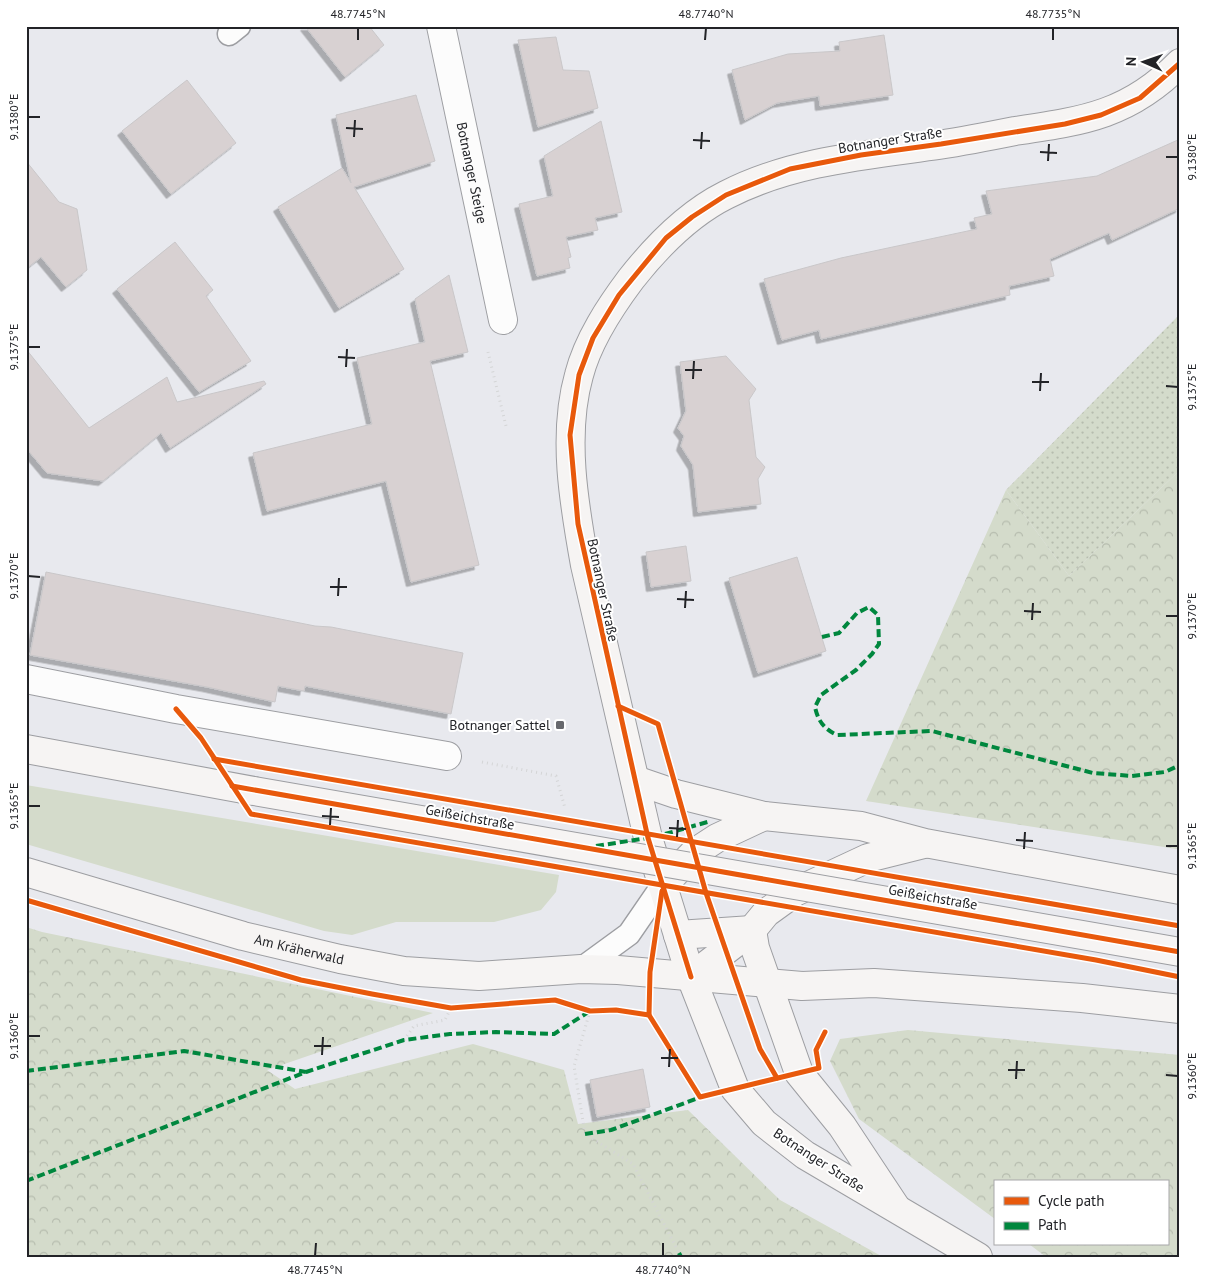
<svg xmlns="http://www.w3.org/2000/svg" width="1206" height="1283" viewBox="0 0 1206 1283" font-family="'PT Sans',sans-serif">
<defs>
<pattern id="forest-crowns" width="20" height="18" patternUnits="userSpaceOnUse" patternTransform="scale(1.25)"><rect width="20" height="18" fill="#d4dbcb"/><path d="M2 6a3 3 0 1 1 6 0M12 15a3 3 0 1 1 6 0" fill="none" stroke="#b6bcae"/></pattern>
<pattern id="garden-dots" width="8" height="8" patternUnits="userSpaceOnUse" patternTransform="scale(1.25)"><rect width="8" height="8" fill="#d4dbcb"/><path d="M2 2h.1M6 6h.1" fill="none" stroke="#b6bcae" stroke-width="1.8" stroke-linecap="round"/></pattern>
<filter id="shadow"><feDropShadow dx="-4.5" dy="4.5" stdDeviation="0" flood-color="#0004"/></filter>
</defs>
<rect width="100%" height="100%" fill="#e8e9ee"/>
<path fill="#d4dbcb" d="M26,785l533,90 -3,17 -15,18 -47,12h-98l-44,13 -28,-4 -298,-87z"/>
<g fill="url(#forest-crowns)">
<path d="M1180,470v375l-3,4 -311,-48 140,-311 63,86z"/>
<path d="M26,927l16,5 391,81 -166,57 28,19 178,-45 91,26 14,54 110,-14 92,90 103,57h-857z"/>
<path d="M908,1030l272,25v202h-134l-17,-13h138v-62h-172v37l-136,-100 -29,-58 10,-22z"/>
</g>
<path fill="url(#garden-dots)" d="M1180,314v156l-111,106 -63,-86z"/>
<g fill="#d8d1d2" stroke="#c9c7c9" filter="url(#shadow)">
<path d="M305,26h64l15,19 -39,32z"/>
<path d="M884,35l9,60 -73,11 -1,-10 -42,7 -32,17 -13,-50 56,-16 52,-3 -1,-9z"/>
<path d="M556,37l7,33 26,1 9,37 -60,19 -20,-87z"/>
<path d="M187,80l49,63 -65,51 -49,-63z"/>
<path d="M416,95l19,66 -81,26 50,82 -65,39 -61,-101 64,-39 9,15 -15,-68z"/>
<path d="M601,121l21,91 -27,6 3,12 -32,7 5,20 -3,1 2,10 -33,8 -18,-72 34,-8 -9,-40z"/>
<path d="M1180,139v69l-68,32 -3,-7 -59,26 4,17 -45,10 1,9 -189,44 -2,-9 -37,10 -18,-61 77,-21 136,-29 -3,-11 18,-4 -6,-23 111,-15z"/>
<path d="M26,161l33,41 18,7 10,61 -21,17 -25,-30 -15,12z"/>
<path d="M175,242l38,48 -7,6 45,65 -52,31 -82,-103z"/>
<path d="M449,275l19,77 -38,9 49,204 -68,17 -25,-101 -119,30 -14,-58 119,-29 -15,-66 68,-16 -10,-43z"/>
<path d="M26,349l63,79 78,-51 10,25 87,-21 2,3 -96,64 -9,-15 -58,48 -56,-8 -21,-25z"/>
<path d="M726,356l30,33 -7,11 7,57 9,10 -7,12 3,25 -63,8 -5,-47 -12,-19 3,-10 -6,-8 8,-17 -6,-49z"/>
<path d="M686,546l5,35 -40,6 -5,-35z"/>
<path d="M797,557l29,94 -68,22 -29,-95z"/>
<path d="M46,572l269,54 16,1 132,26 -12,61 -146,-28 -1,5 -26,-5 -3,16 -68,-15 -177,-32z"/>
<path d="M643,1069l7,38 -53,10 -7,-37z"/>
</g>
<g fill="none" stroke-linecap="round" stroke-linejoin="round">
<defs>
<g id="service">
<path d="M229,34l10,-8"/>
<path d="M581,969l48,-35 33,-48"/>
</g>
<g id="minor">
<path id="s1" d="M441,26l62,294"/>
<path d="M26,679l150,30 271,47"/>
</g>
<g id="secondary">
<path d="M26,749l228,42"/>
<path d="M635,780l41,14 88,22 97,10 64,17 255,47"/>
<path id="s2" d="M26,872l217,64 97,23 64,12 75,5 102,-7 37,1 184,16 72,-3 208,15 98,11"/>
<path d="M667,881l27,-28 23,-15 47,-22"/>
<path d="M752,930l3,18 44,125 43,53 53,80"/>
<path d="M678,935l74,-5"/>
<path d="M691,977l61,-47 14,-17 29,-21 73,-34 56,-14"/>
<path d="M978,1257l-173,-102 -41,-32 -29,-34 -44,-112 -43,-139 -63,-273c-11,-61 -23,-130 -6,-190 9,-35 31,-68 52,-96 26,-33 57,-65 95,-84 66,-34 141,-40 213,-50 25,-4 51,-9 76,-14 68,-10 114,-16 165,-68"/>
</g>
</defs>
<use href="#service" stroke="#9d9ea2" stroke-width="25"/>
<use href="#minor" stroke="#9d9ea2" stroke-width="30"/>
<use href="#secondary" stroke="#9d9ea2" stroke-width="30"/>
<g stroke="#d4d5d6" stroke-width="3" stroke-dasharray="1 4" stroke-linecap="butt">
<path d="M488,352l18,74"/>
<path d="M482,762l74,14 9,32"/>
<path d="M590,1011l-16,55 11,68 48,30 46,89"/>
<path d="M404,1040l10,-14 31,-6 5,-10"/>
</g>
<use href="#service" stroke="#fcfcfc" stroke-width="22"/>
<use href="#minor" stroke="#fcfcfc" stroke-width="28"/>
<use href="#secondary" stroke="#f6f4f3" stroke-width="28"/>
<defs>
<path id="secondary-bridge" d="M254,791l926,161"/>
</defs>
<use href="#secondary-bridge" stroke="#9d9ea2" stroke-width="30" stroke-linecap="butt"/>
<use href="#secondary-bridge" stroke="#f6f4f3" stroke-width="28"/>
<g stroke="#00873e" stroke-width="4" stroke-dasharray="8 4" stroke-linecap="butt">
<path d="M822,637l17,-4 18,-20 12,-6 9,8 1,29 -7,10 -16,16 -35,25 -6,12c3,14 9,22 22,28l95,-4 161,42 39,3 33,-4 15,-7"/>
<path d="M665,834l46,-13"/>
<path d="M596,846l52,-8"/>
<path d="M26,1071l158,-20 122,21"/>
<path d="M585,1134l26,-4 93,-34"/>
<path d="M26,1181l280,-109 98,-32 46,-6 46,-2 58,2 36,-23"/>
<path d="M679,1253l2,4"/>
</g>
<defs>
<g id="cycleway">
<path d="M618,706l40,18 48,169 54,156 17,29"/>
<path d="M176,709l25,29 50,76 845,146 84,17"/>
<path d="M214,759l966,167"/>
<path d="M232,786l948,166"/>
<path d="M662,891l-12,81 -1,43 51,82 119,-29 -3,-18 9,-18"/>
<path d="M26,900l275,80 71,14 79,14 104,-8 35,11 26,-1 33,5"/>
<path d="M691,977l-43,-139 -70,-314 -8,-89 9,-60 14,-37 26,-43 47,-57 26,-21 34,-22 64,-26 71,-14 80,-11 124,-20 36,-9 39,-17 40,-35"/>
</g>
</defs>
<use href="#cycleway" stroke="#fff" stroke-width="8"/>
<use href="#cycleway" stroke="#e8590c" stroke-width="5"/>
</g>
<path fill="none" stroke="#222327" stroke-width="2" d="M358,40v-12M705,40l1,-12M1053,40v-12M28,117h12M346,128l17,1M354,137l1,-17M693,140l17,1M701,149l1,-17M1040,152l17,1M1166,157h12M1048,161l1,-17M28,347h12M338,357l17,1M346,367l1,-18M685,370h17M693,379l1,-18M1032,382h17M1166,386l12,1M1040,391l1,-18M28,576l12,1M330,587h17M338,596l1,-18M677,599l17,1M685,608l1,-17M1024,611l17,1M1166,616h12M1032,620l1,-17M28,806h12M322,816l17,1M330,825l1,-17M669,828l17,1M677,837l1,-17M1016,840l17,1M1166,846h12M1024,849l1,-17M28,1036h12M314,1046h17M322,1055l1,-18M661,1058h17M669,1067l1,-18M1008,1070h17M1166,1075l12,1M1016,1079l1,-18M315,1256l1,-13M663,1256v-13"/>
<rect fill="#67686d" stroke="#fff" stroke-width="2" x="555" y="720" width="10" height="10" rx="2.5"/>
<g text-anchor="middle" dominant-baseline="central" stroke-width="4" stroke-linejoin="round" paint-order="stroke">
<g font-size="14" fill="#222327" stroke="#fff">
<text transform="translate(890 140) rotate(-9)">Botnanger Straße</text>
<text stroke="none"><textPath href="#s1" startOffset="150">Botnanger Steige</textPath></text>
<text transform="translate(603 590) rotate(78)">Botnanger Straße</text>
<text transform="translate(470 817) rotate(10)">Geißeichstraße</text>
<text transform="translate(933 897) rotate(10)">Geißeichstraße</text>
<text stroke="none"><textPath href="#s2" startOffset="284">Am Kräherwald</textPath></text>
<text transform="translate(819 1160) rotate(33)">Botnanger Straße</text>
</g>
<g font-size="14" fill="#222327" stroke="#fff" text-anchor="end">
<text x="550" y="725">Botnanger Sattel</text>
</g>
</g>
<rect width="1206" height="1283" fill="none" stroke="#ffffff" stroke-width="55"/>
<rect x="994" y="1180" width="175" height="65" fill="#ffffff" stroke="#a7a7a9"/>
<rect x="1004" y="1197" width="25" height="8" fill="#e8590c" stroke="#a7a7a9"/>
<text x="1038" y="1206" font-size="15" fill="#222327">Cycle path</text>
<rect x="1004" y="1222" width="25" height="8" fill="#00873e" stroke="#a7a7a9"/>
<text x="1038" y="1230" font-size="15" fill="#222327">Path</text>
<g transform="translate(1144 62) rotate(272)" stroke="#ffffff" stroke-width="4" paint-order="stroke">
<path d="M0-4L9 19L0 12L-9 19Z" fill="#222327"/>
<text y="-8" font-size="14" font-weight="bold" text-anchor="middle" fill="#222327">N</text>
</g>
<rect x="28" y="28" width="1150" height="1228" fill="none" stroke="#222327" stroke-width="2"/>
<g font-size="12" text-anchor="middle" fill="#222327">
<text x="358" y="18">48.7745°N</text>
<text x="706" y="18">48.7740°N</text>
<text x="1053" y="18">48.7735°N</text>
<text transform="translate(14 117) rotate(-90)" y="4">9.1380°E</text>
<text transform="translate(1192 157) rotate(-90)" y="4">9.1380°E</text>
<text transform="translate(14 347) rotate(-90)" y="4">9.1375°E</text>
<text transform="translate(1192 387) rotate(-90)" y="4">9.1375°E</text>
<text transform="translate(14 576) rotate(-90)" y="4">9.1370°E</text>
<text transform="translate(1192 616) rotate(-90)" y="4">9.1370°E</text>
<text transform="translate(14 806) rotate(-90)" y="4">9.1365°E</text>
<text transform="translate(1192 846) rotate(-90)" y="4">9.1365°E</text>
<text transform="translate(14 1036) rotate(-90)" y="4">9.1360°E</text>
<text transform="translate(1192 1076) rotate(-90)" y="4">9.1360°E</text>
<text x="315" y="1274">48.7745°N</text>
<text x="663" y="1274">48.7740°N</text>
</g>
</svg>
